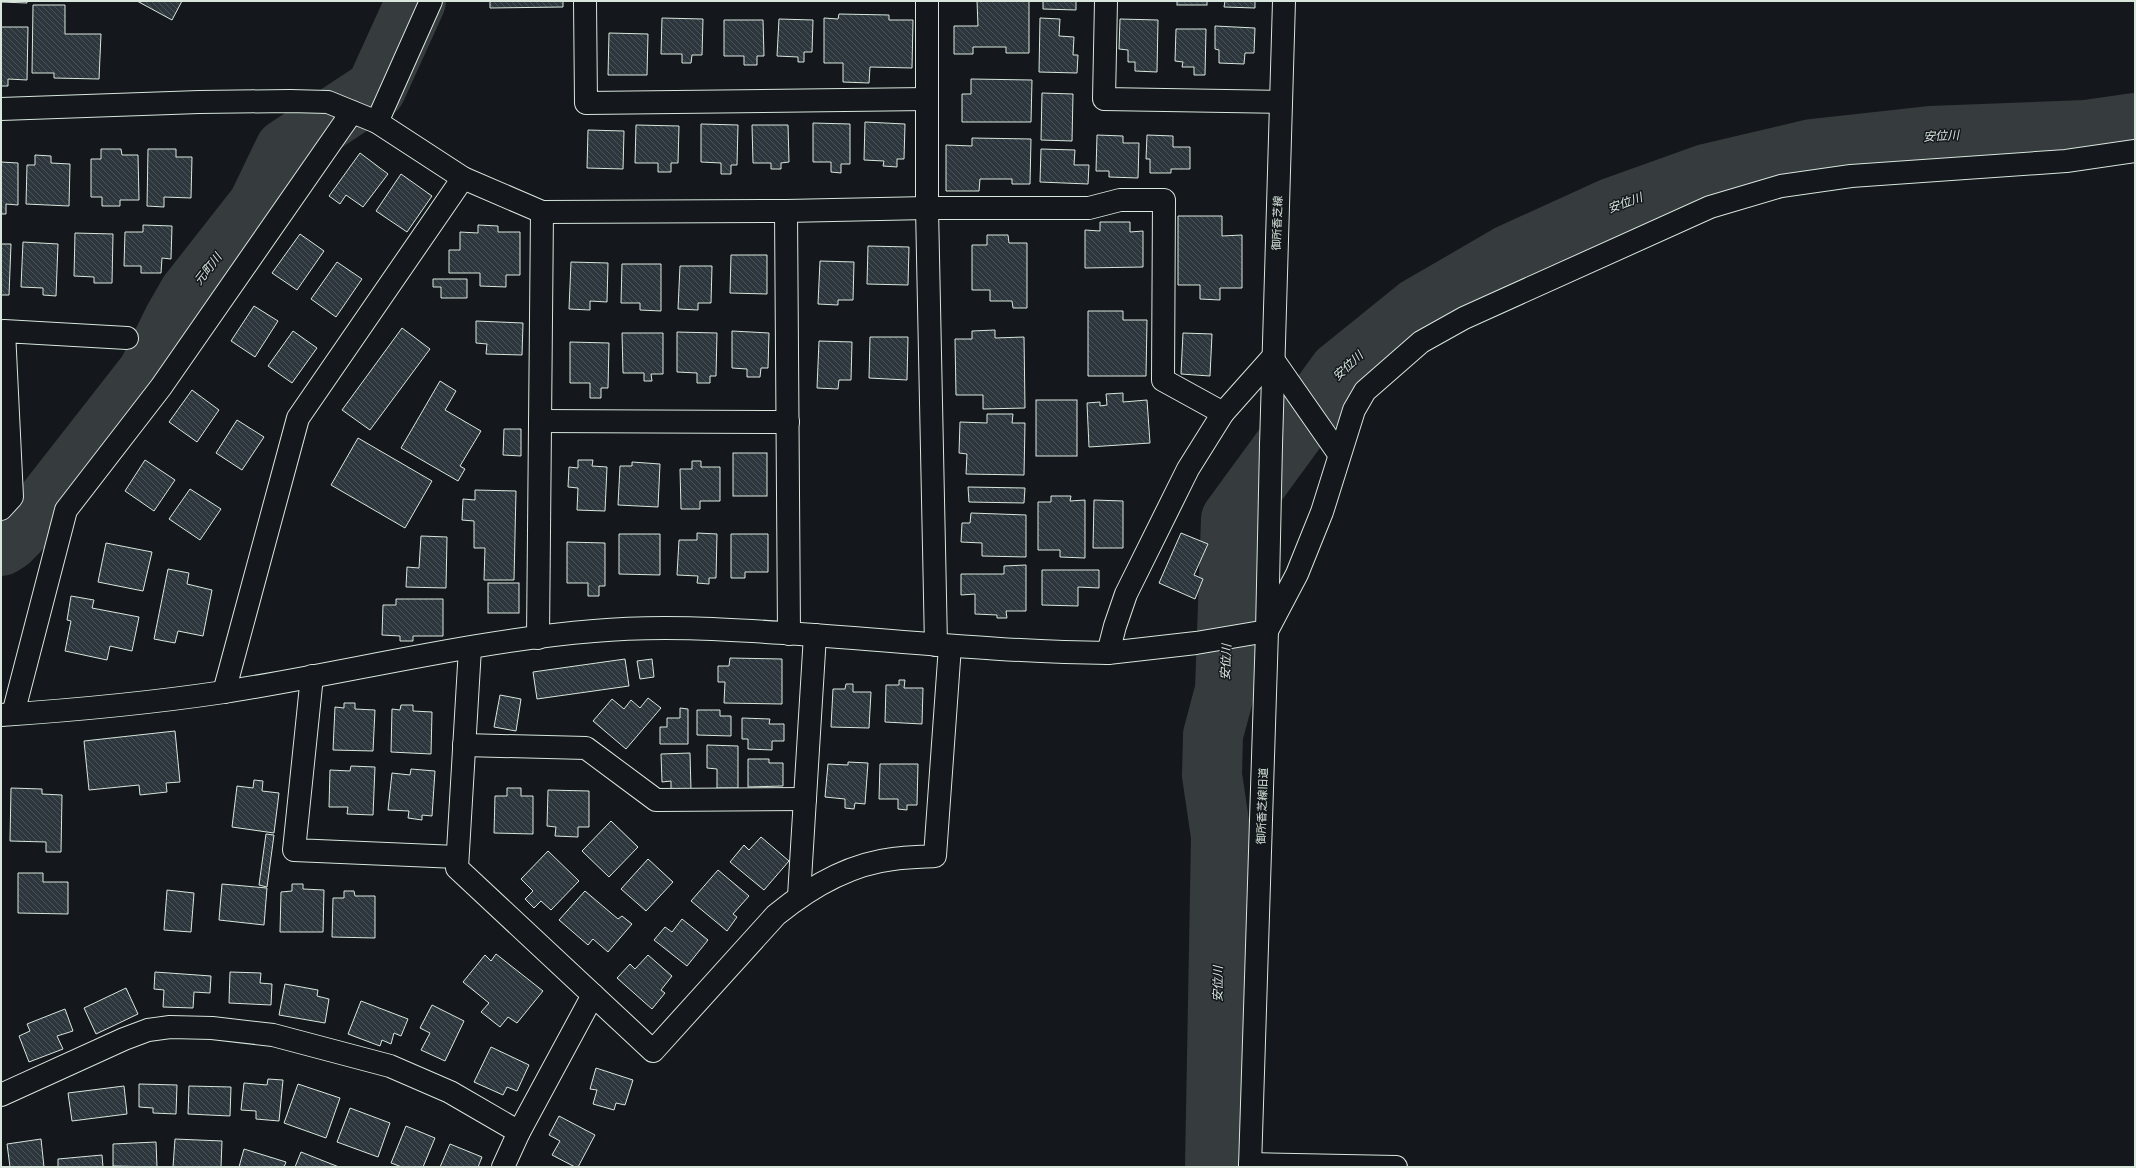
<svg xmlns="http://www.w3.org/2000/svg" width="2136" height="1168" viewBox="0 0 2136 1168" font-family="'DM Sans','Noto Sans JP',sans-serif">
<defs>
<pattern id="building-back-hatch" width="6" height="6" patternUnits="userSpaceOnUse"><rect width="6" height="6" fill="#2c363c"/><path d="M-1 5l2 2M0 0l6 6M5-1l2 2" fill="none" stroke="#4a5358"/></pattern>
</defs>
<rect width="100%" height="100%" fill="#14181c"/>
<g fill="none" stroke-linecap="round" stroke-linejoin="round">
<g stroke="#363b3e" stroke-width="60">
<path d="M1,546l8,-5 35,-36 104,-133 25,-51 16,-28 69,-88 27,-56 91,-60 40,-88"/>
<path d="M1215,1167l6,-331 -9,-61 1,-40 12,-45 6,-171 108,-148 78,-63 93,-54 101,-46 95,-34 106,-25 118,-13 156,-6 49,-7"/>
</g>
</g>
<g fill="url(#building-back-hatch)" stroke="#d8e6dc">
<path d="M1,1h26v2l-26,-1z"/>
<path d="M137,1h45l-10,19z"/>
<path d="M490,1h73v6l-73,1z"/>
<path d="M977,1h52v52h-23v-6h-33v7h-19v-28h24z"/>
<path d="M1043,1h33v9l-33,-1z"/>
<rect x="1177" y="1" width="30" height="4"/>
<path d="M1225,1h30v7l-31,-1z"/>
<path d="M33,5h32v29h36l-2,45 -45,-1v-5h-22z"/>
<path d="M839,14l50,1v5h24l-1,48 -42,-1 -1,16 -26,-1v-19h-19v-45l14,1z"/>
<path d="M662,18l41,1 -1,36h-10l-1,8h-9v-9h-21z"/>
<path d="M1040,18l20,1 -1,17 15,1 -1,18h5l-1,18 -38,-1z"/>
<path d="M779,19l34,1 -1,32h-8v10h-6v-5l-21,-1z"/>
<path d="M1120,19l38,1 -1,52 -22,-1v-9h-7v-12l-9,-1z"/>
<path d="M724,20h39l1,36h-7v9h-13v-9h-20z"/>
<path d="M1215,26l40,2 -1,25h-9l-1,11 -25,-1v-13l-4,-1z"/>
<path d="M1,27h27l-1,53 -19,-1v7h-7z"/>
<path d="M1176,29h30l-1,46h-11v-8h-12l1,-5 -8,-1z"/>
<path d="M609,33l39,1 -1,41h-39z"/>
<path d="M971,79l61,1 -1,42h-69v-28h9z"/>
<path d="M1042,93l31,1 -1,47 -31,-1z"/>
<path d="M865,122l40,2 -1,35h-7v8l-14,-1 1,-5 -20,-1z"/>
<path d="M813,123l37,1v40h-9v9l-10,-1v-10h-18z"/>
<path d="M701,124l37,1 -1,40h-6v9h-10v-11l-20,-1z"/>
<path d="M636,125l43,1 -1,37h-7v9h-13v-9h-23z"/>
<path d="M752,125h36l1,37 -8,1v6h-10v-6h-18z"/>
<path d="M588,130l36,1 -1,38 -36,-1z"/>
<path d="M1097,135l26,1v7h16l-1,35 -29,-1v-6h-13z"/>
<path d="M1147,135l26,1v11h17v22h-19v4h-21v-14h-4z"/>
<path d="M972,138l59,1 -1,45h-18v-5h-32l-1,12h-33v-46l26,1z"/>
<path d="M101,149h20l1,6h16l1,45h-19v6h-18v-9h-11v-38h10z"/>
<path d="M148,149h28v8h16l-1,41 -27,-1v10l-17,-1z"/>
<path d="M1041,149l34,1 -1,15h15l-1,19 -48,-2z"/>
<path d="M360,153l28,21 -25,33 -17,-12 -6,9 -11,-8z"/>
<path d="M35,155l16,1v7l19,1 -1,42 -43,-2 1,-39h8z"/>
<path d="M1,162l17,1v42l-12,-1v10h-5z"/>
<path d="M401,174l31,22 -25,36 -31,-21z"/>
<path d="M1178,216h44v20l20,-1v53h-22v12l-20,-1v-14h-22z"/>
<path d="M1100,222h30v10l13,-1v36l-58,1v-38l15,1z"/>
<path d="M143,225l29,1 -1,33 -9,-1 -1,15h-20v-7h-17l1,-34h18z"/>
<path d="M478,225l20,1v6h22v43h-14v12l-26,-1v-13h-31v-23h11v-18l18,1z"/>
<path d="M75,233l38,1 -1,49h-18v-6l-20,-1z"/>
<path d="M300,234l24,17 -27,39 -25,-17z"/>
<path d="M987,235h21l1,8h18v65h-14l-1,-7h-22v-11h-18v-45h15z"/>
<path d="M23,242l35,2 -2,52 -13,-1v-7l-22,-1z"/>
<path d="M1,244h10l-2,51h-8z"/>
<path d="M868,246l41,1 -1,38 -41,-1z"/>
<path d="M731,255h36v39l-37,-1z"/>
<path d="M820,261l34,1 -1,38h-15v5l-20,-1z"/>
<path d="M337,262l25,17 -26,38 -25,-18z"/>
<path d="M571,262l37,1 -1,39 -17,-1v9l-21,-1z"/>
<path d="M622,264h39v47l-21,-1v-7h-19z"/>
<path d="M680,266h32l-1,37h-13v7l-20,-1z"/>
<path d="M433,279h34v19h-26v-11h-8z"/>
<path d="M254,306l24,15 -23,36 -24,-16z"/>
<path d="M1088,311h35v9h24l-1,56h-58z"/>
<path d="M476,321l47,2 -1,32 -36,-1 1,-10 -11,-1z"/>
<path d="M402,328l28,21 -60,81 -28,-20z"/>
<path d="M995,330v8l29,-1 1,71 -42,1v-14h-27l-1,-56h17v-8z"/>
<path d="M293,331l24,17 -25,35 -24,-17z"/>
<path d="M732,331l37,2 -1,35h-7l-1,9h-13v-8l-15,-1z"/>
<path d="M677,332l40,1 -1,43h-6v7h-13v-10l-20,-1z"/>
<path d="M622,333h41v41h-12l1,7h-8v-8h-21z"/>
<path d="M1183,333l29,1 -2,42 -29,-2z"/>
<path d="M870,337h38l-1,43 -38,-2z"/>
<path d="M819,341l33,1 -1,38h-12l-1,9 -21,-1z"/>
<path d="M570,342l39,1 -1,45h-7v10h-11v-15h-20z"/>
<path d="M440,381l16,10 -11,19 36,21 -21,35 5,3 -7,12 -57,-33z"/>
<path d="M192,390l27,20 -22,32 -28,-20z"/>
<path d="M1123,393v9l24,-2 3,43 -61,4 -2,-44 13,-1v4l7,-1 -1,-11z"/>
<rect x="1036" y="400" width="41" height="56"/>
<path d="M987,414h26l-1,9h13l-1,52 -58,-1 1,-20 -8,-1 1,-31 27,1z"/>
<path d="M237,420l27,17 -22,33 -26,-17z"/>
<path d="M504,429h17v27l-18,-1z"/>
<path d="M358,438l74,43 -27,47 -74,-43z"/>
<rect x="733" y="453" width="34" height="43"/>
<path d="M145,460l30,20 -21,31 -29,-20z"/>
<path d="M578,460h15l-1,6 15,1 -2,44 -28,-1 1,-22 -10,-1 1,-20 9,1z"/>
<path d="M692,461h9v6h19v34h-20v8h-19l-1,-40h12z"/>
<path d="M632,462l28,2 -2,43 -40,-2 2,-39h12z"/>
<path d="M968,487l57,1 -1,15 -55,-1z"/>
<path d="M190,489l31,20 -21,31 -31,-21z"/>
<path d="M475,490l41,1 -2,89h-30l1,-32h-11v-27l-12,-1 1,-21 12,1z"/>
<path d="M1051,496h20l-1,5 15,-1v58l-25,-1v-7h-22v-48h13z"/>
<path d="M1094,500l29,1v47h-30z"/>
<path d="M971,513l55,2v42l-44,-1v-13l-21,-1 1,-19h8z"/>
<path d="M697,533l20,1 -1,44h-7v6l-12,-1 1,-7 -21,-1 2,-35h18z"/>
<path d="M1181,533l27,11 -14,31 9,4 -8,20 -36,-16z"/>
<path d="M619,534h41v41l-41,-1z"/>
<path d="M731,534h37v38h-23v6h-14z"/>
<path d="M421,536l26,1 -1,51 -40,-1 1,-20 12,1z"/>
<path d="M567,542l38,1v43h-6v10h-11v-13h-21z"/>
<path d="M106,543l46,9 -9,39 -45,-9z"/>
<path d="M1026,565v46h-20l1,7h-10v-3l-22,-1v-20l-14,1v-21h43v-8z"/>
<path d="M168,569l21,4 -2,11 25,6 -9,46 -25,-5 -3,12 -21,-4z"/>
<path d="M1042,570h57v18l-21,-1v19l-36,-1z"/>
<rect x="488" y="583" width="31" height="30"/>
<path d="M71,596l23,4 -2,8 47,9 -7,34 -22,-5 -3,14 -42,-9 6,-30 -4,-1z"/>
<path d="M396,599h47v37h-30v5h-13v-5l-18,-1 1,-30h13z"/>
<path d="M730,658l52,1v45l-58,-1 1,-21h-7v-16h11z"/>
<path d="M625,659l4,27 -92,13 -4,-27z"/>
<path d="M652,659l2,18 -14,2 -3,-18z"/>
<path d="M899,680h6l-1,8h19l-1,36 -37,-2 1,-37h13z"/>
<path d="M846,684h7v8h18l-2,36 -38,-1 2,-38h12z"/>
<path d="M500,695l21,4 -5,32 -22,-4z"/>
<path d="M648,698l13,10 -35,41 -33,-28 19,-22 12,10 7,-9 9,8z"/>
<path d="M344,703h11v6l20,1 -2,41 -40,-1 2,-43 9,1z"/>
<path d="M401,705h12v6l19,1 -1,42 -40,-2 1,-43 8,1z"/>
<path d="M680,708l8,1v35h-28v-17h7v-9h13z"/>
<path d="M697,710h23v6h11v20l-34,-1z"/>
<path d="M742,718l28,1 -1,5h15v17h-12v9l-24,-1v-10h-6z"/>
<path d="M175,731l5,51 -14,1 1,9 -27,3 -1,-10 -50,5 -5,-49z"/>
<path d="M707,745l31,1v42h-21v-19l-10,-1z"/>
<path d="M690,753l1,37h-20v-9l-9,1 -1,-28z"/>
<path d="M748,759h21v4h14v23l-35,1z"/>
<path d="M848,762l20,1 -3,41 -10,-1 -1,6 -9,-1v-9l-20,-2 3,-33 20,1z"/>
<path d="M880,764h38l-1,41h-10v5l-9,-1v-10h-19z"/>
<path d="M351,766l24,1 -2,48 -26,-1 1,-7h-19l1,-37 20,1z"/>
<path d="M411,769l24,2 -3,45 -10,-1v5l-14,-2 1,-7 -21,-1 4,-37 18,2z"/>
<path d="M254,780l9,1 -1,10 17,2 -5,40 -42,-6 5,-41 16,2z"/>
<path d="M11,788l31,1v5l20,1 -1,57h-15v-10l-36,-1z"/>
<path d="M507,788h14v8h12v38l-39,-1 1,-37h12z"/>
<path d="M548,790l41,1v36h-11v10l-23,-1 1,-9 -9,-1z"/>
<path d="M611,821l27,26 -29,30 -27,-26z"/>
<path d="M266,834l8,1 -7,52 -8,-2z"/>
<path d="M761,837l28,24 -25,29 -34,-28 14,-17 5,5z"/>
<path d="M548,851l31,30 -28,29 -10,-9 -7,7 -9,-9 8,-8 -12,-12z"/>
<path d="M648,859l25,23 -27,29 -25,-22z"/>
<path d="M718,870l31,26 -16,18 4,3 -10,14 -36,-30z"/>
<path d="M18,873h25v9h25v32l-50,-1z"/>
<path d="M222,884l45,4 -3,37 -45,-5z"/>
<path d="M292,884h11v5l21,1 -1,42h-43l1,-40 11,-1z"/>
<path d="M167,890l27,3 -3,39 -27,-2z"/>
<path d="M344,891h10l1,5h20v42l-43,-1 1,-39h11z"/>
<path d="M585,891l33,28 4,-3 10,8 -24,28 -15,-13 -5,6 -29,-25z"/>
<path d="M682,919l26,21 -21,26 -33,-26 11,-13 7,5z"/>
<path d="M496,954l47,37 -26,32 -9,-6 -8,10 -19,-15 8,-9 -26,-21 22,-27 6,6z"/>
<path d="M648,955l24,21 -11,14 4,3 -13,16 -35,-31 13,-14 5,5z"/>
<path d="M155,972l56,4 -1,17 -16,-1 -1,16 -30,-1 1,-17 -10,-1z"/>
<path d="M230,972l31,1 -1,10 12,1 -1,21 -42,-2z"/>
<path d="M285,984l33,6 -1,6 12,3 -4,24 -46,-8z"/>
<path d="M126,988l12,26 -42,20 -12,-26z"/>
<path d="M361,1001l47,18 -7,17 -7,-3 -3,11 -9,-4 -2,6 -32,-12z"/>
<path d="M432,1005l32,16 -19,40 -24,-11 9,-17 -10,-5z"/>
<path d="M65,1009l8,22 -16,5 6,13 -34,13 -10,-26 11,-5 -3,-7z"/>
<path d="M491,1047l38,18 -12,26 -10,-4 -4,8 -29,-13z"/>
<path d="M596,1068l37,12 -8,25 -9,-2 -2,7 -21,-6 4,-14 -7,-1z"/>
<path d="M268,1079l15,1 -4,41 -23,-2v-8l-15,-1 3,-27 23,2z"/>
<path d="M139,1084l38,1 -1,29 -23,-1v-5l-14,-1z"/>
<path d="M298,1084l42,14 -14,40 -42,-15z"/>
<path d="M124,1086l3,28 -55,7 -4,-28z"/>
<path d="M189,1086l42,1 -1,29 -42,-2z"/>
<path d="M350,1108l40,15 -12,34 -41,-15z"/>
<path d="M559,1116l36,19 -17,32h-3l-23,-12 8,-14 -11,-6z"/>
<path d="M406,1126l29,12 -12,29h-21l-11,-4z"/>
<path d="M41,1139l3,28h-34l-3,-23z"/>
<path d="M175,1139l47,2 -1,26h-48z"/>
<path d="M156,1142l1,25 -44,-1v-22z"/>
<path d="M450,1144l32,13 -4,10h-38z"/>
<path d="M244,1149l42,13 -2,5h-45z"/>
<path d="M301,1152l38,15h-44z"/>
<path d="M102,1155l1,12h-45v-8z"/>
</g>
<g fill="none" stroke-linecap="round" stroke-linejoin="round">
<defs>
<g id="street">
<path d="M585,1l1,102 341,-4"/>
<path d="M927,1v207l9,437"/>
<path d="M1106,1l-2,98 177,3"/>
<path d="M1,109l198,-7 91,-1 38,1 49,20 86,56 79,34 244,-1 141,-3h162l31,-8h44l-1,180 60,33"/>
<path d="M377,122l54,-121"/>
<path d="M786,211l3,423"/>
<path d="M540,421l248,1"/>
<path d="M1,509l11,-12 -8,-166 123,7"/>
<path d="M538,638l4,-426"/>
<path d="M470,648l-13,220 196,183 123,-136c33,-27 74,-51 117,-56 14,-2 28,-2 42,-3l15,-210"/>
<path d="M1108,653l88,-10 71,-12 30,-57 25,-62 32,-102 11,-19 56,-49 43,-24 246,-111 71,-21 70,-10 215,-15 69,-10"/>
<path d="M312,676l-18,174 163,7"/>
<path d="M224,692l74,-274 165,-240"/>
<path d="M13,714l53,-204 95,-123 191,-275"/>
<path d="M1,715c75,-5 149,-12 223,-23 122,-19 247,-51 370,-61 64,-6 127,-2 190,2 108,7 216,19 324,20l7,-27 11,-32 62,-125 35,-56 49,-55 67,96"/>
<path d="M464,745l122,3 70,52 149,-1"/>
<path d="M799,896l16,-261"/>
<path d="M1,1095l123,-56 24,-9 22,-3 42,1 61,7 117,31 60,26 69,40"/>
<path d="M503,1167l16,-35 74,-137"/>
</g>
<g id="secondary">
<path d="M1250,1164l146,3"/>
<path d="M1250,1167l17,-536 4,-186"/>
</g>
<path id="primary" d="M1271,445l13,-444"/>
</defs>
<use href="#street" stroke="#d8e6dc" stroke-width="24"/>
<use href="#secondary" stroke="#d8e6dc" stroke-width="24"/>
<use href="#primary" stroke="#d8e6dc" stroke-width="24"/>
<use href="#street" stroke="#14181c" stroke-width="22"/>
<use href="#secondary" stroke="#14181c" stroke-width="22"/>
<use href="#primary" stroke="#14181c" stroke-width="22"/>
</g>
<g text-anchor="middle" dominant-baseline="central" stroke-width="3" stroke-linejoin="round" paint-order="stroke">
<g font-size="11" fill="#d8e6dc" stroke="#14181c">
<text transform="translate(1277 223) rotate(-88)">御所香芝線</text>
<text transform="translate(1262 806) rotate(-88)">御所香芝線旧道</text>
</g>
<g font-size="12" font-style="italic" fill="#d8e6dc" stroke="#14181c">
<text transform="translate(1941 136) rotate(-3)">安位川</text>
<text transform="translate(1625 203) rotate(-20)">安位川</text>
<text transform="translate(208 269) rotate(-52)">元町川</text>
<text transform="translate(1348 366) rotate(-43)">安位川</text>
<text transform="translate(1226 662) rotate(-88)">安位川</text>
<text transform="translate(1218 984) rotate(-89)">安位川</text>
</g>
</g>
<rect width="2136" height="1168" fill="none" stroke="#d8e6dc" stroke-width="4"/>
</svg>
